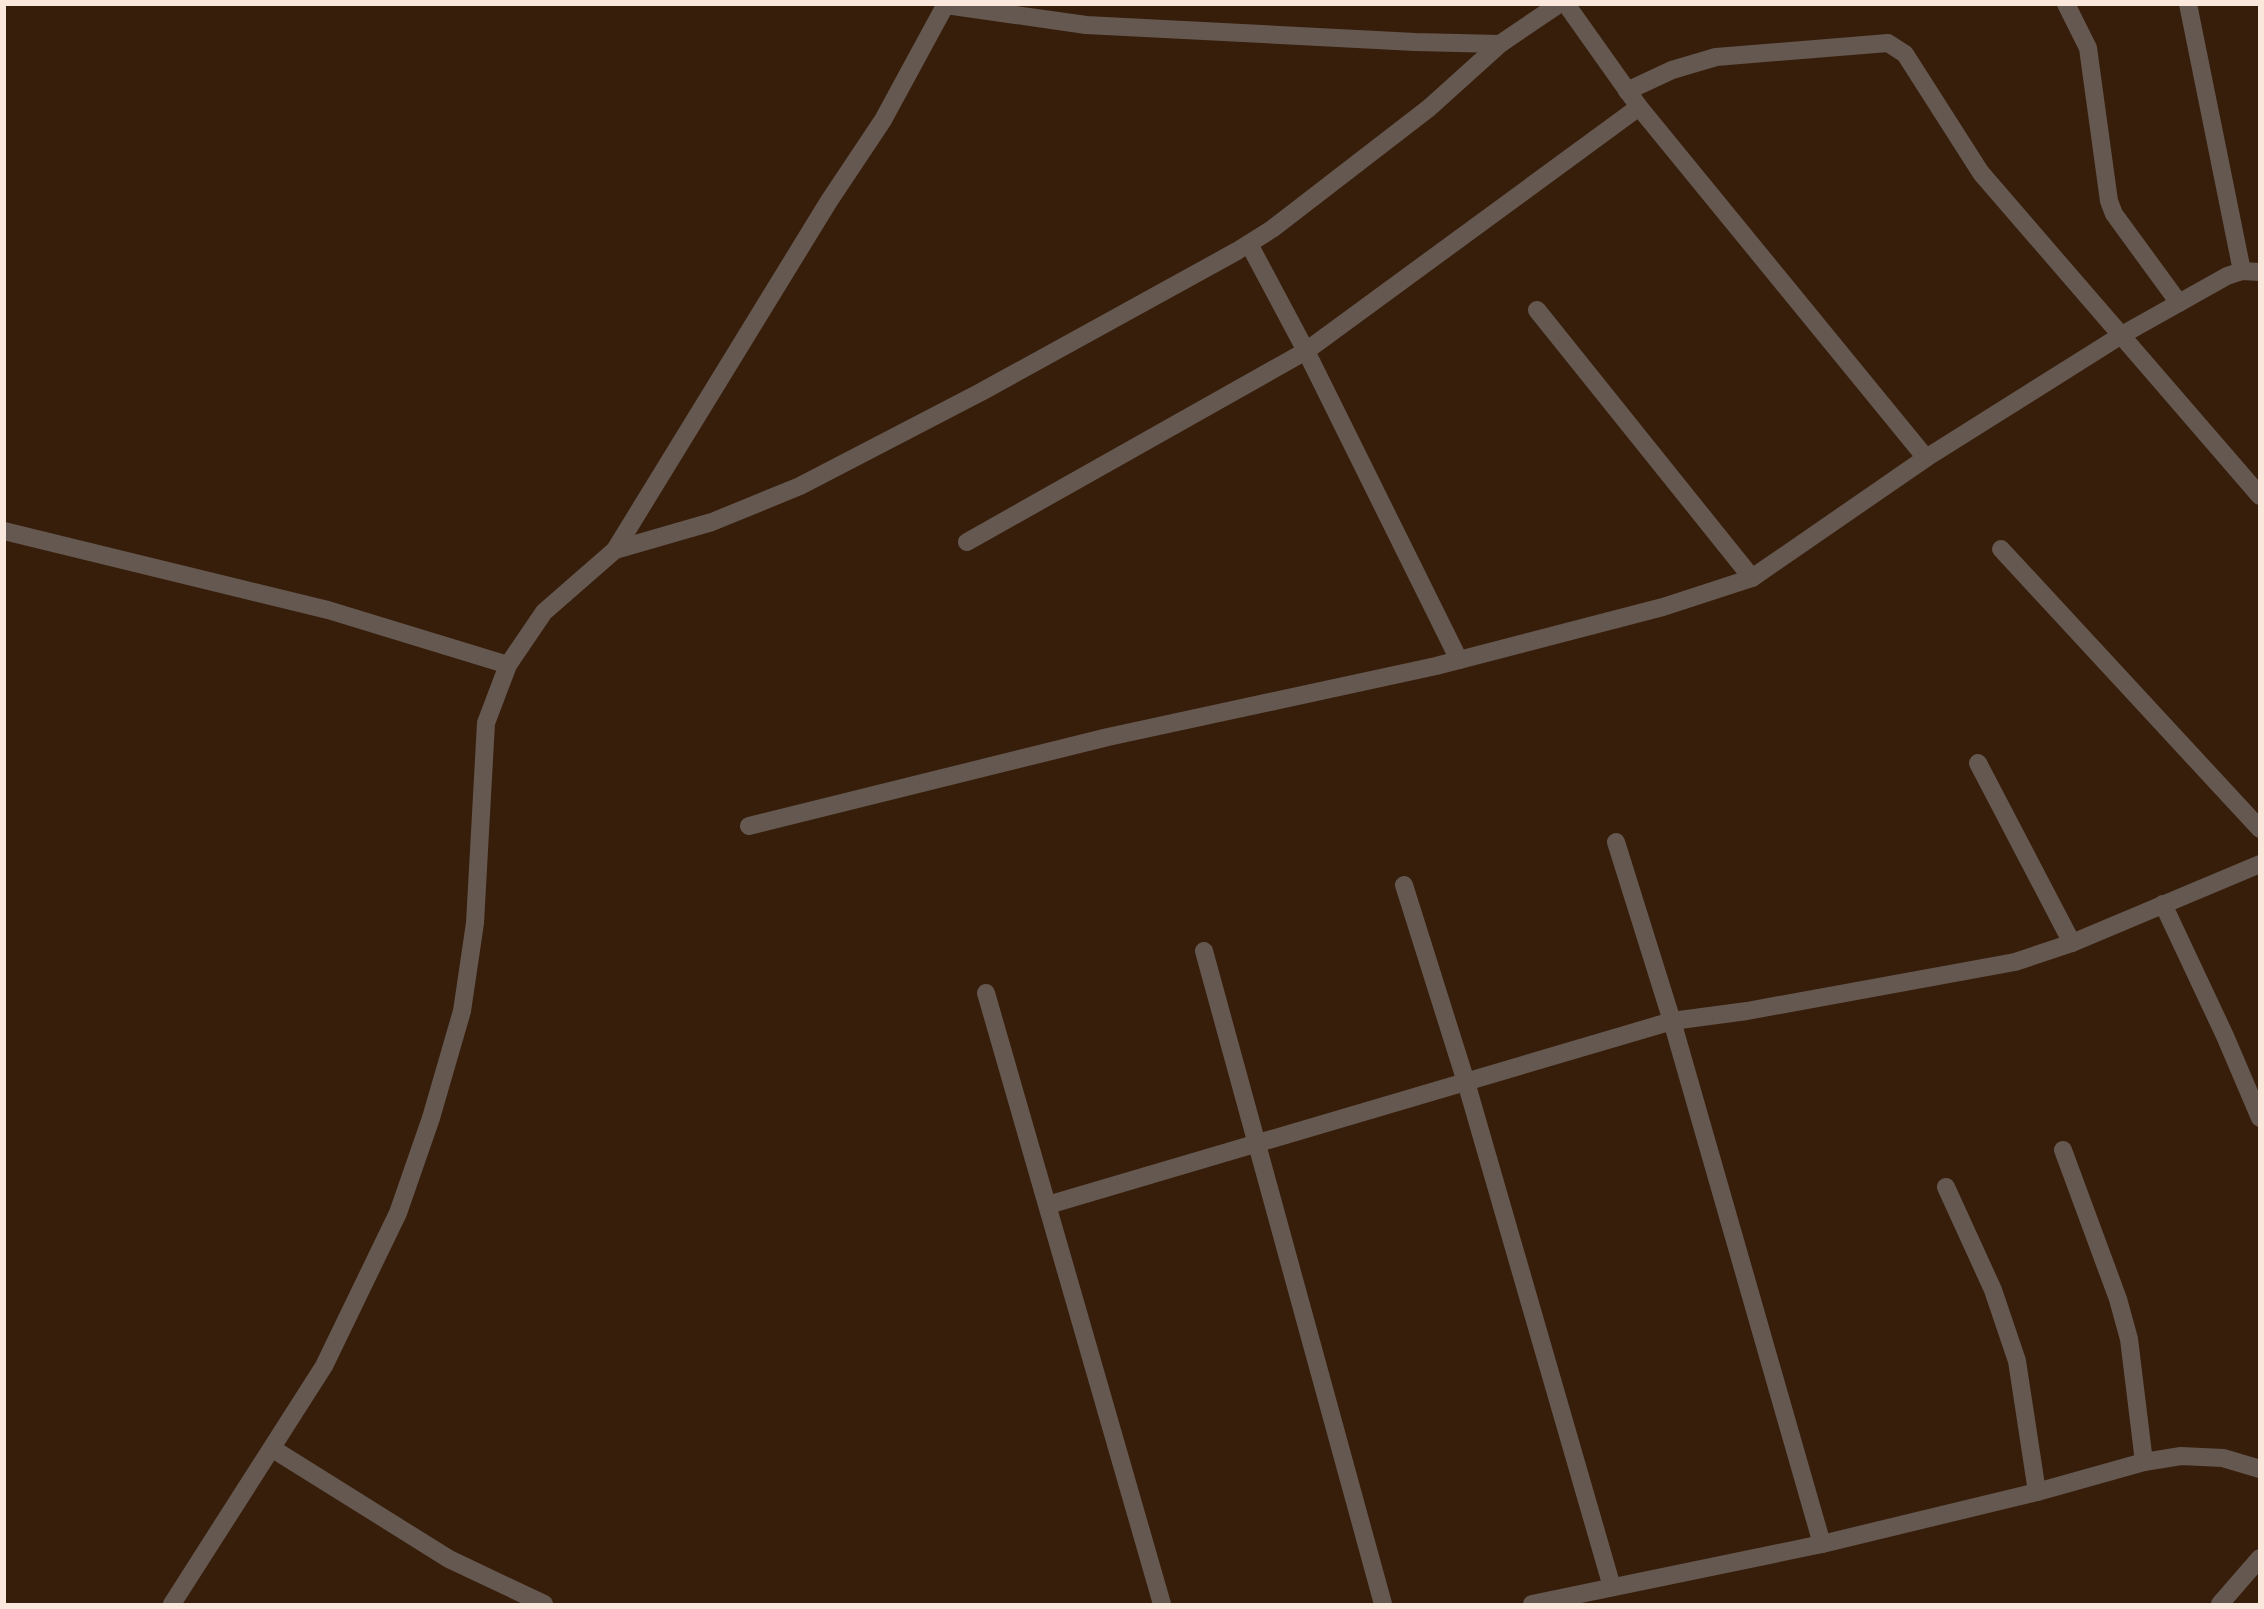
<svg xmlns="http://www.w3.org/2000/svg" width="2264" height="1609" viewBox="0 0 2264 1609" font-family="Raleway,sans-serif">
<rect width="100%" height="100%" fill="#371e0b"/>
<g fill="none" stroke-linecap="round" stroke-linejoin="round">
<g stroke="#655850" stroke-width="18">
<path d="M1566,4l73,103 287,351"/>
<path d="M2066,4l22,44 21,153 5,13 65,89"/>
<path d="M2188,4l54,267"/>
<path d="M946,5l140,20 329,17 85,2"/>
<path d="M1627,91l45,-21 44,-13 172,-14 17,11 76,119 279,323"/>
<path d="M1249,244l57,107 153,309"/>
<path d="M1537,310l215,268"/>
<path d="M4,531l324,79 180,55"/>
<path d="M967,542l339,-191 333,-244"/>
<path d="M2001,549l259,280"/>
<path d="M615,550l97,-28 88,-36 181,-94 256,-141 35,-22 157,-121 71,-64 59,-40"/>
<path d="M1978,763l94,180"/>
<path d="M749,826l359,-89 328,-71 227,-59 89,-29 174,-120 194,-122 107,-60 15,-5 18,1"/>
<path d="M1616,842l56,179 150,523"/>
<path d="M1404,885l62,197 146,505"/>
<path d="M2163,904l62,132 35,82"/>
<path d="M1204,951l179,653"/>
<path d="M986,993l176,611"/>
<path d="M2063,1150l55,149 11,40 15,123"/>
<path d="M1946,1187l47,103 24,71 20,131"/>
<path d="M1048,1205l624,-184 75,-10 268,-49 57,-19 188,-79"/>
<path d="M273,1449l176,110 95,45"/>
<path d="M172,1604l152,-238 74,-153 33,-95 31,-107 13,-88 11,-200 22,-58 36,-53 71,-62 214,-349 54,-81 63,-116"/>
<path d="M1532,1604l290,-60 215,-52 107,-30 37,-6 42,2 37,11"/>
<path d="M2220,1604l40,-46"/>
</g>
</g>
<rect width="2264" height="1609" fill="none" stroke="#fae8dd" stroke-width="12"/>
</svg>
